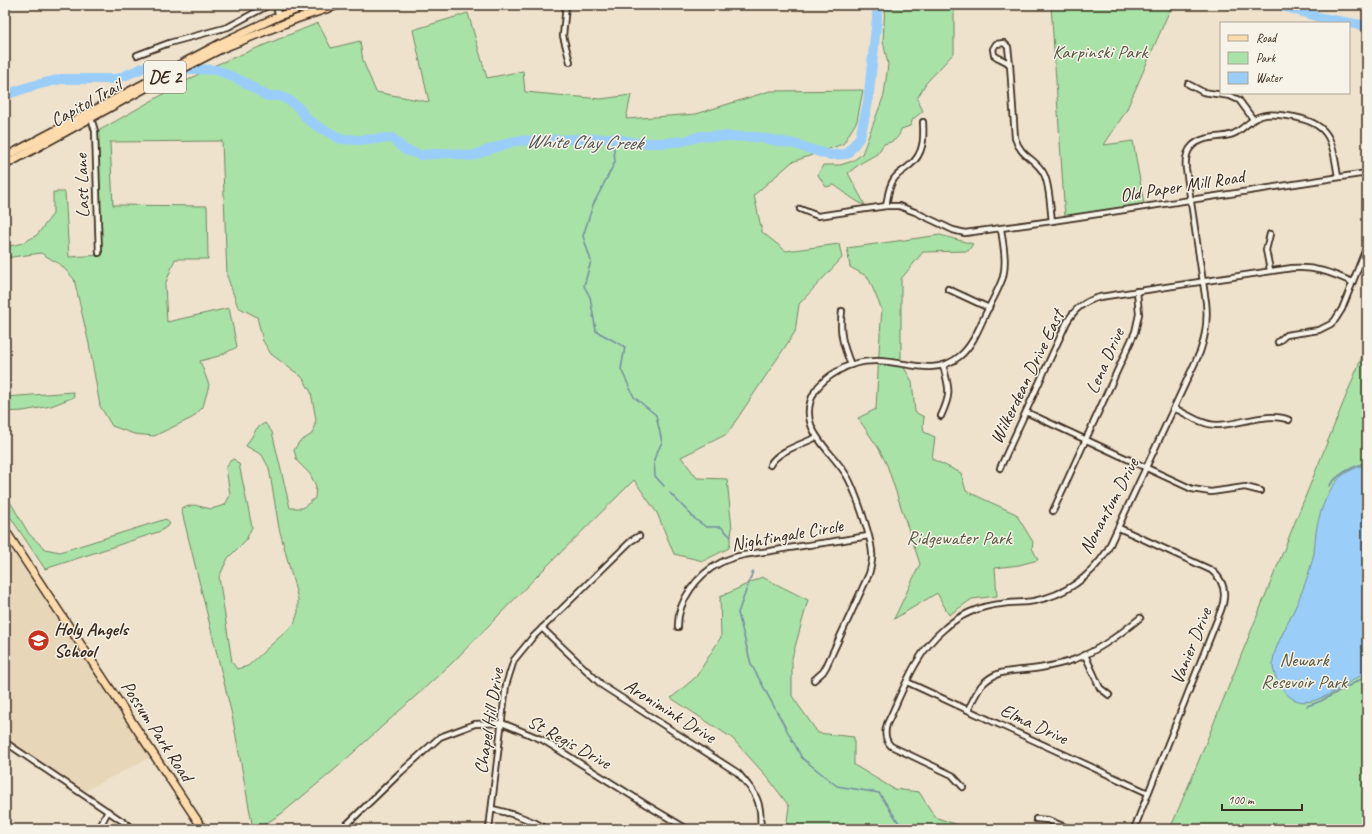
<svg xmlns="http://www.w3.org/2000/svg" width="1372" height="834" viewBox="0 0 1372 834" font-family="Caveat,sans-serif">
<rect width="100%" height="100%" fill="#eee2cc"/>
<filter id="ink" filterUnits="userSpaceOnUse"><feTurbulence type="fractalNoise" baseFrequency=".025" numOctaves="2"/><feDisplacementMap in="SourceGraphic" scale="8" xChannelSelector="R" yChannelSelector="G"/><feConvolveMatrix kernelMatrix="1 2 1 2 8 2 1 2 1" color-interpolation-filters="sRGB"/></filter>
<g filter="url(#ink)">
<path fill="#e7d6b8" d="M5,541l146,216 -67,34 -79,-52z"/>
<g fill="#a8e2a7" stroke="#728662">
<path d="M885,5h69v48l-28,30 -9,16 6,12 -10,8 -3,7 -9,3c-2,10 -8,13 -17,15l-7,10 -16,9 -13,10 17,32c-7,-1 -23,-15 -31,-20l-8,2 -8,-12 5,-10h17l13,-4 9,-7 22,-59 4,-31 -5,-23z"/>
<path d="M1051,5h121l-46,106 -22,34 29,-4 11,63 -79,14z"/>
<path d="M468,13l19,65 36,-7 2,21 76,7 30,-4 -5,24 70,-5 74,-23 93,-1 -6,31 -14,23 -51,18 -38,33 8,37 24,19 53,-7 3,14 -43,46 -4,28 -68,102 -46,23 16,21 30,1 5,50 -3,19 -26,13 -29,-7 -17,-41 -23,-33 -95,94 -88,90 -118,107 -52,43 -24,15h-4l-21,-114 -51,-207 13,-3 17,4 14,-4 5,-10 -4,-27 4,-7 4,-2 5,5 13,63 -6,13 -18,18 -9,19 13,85 5,7 11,-3 46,-42 4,-12v-13l-19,-71 -10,-60 -7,-13 -16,-9 11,-18 8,-5 7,9 18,76h13l12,-10 1,-12 -6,-12 -13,-13 -3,-11 5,-8 13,-8 4,-14 -5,-28 -9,-15 -15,-11 -16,-12 -8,-13 -6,-24 -19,-10 -11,-31 -5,-135 -112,1 3,63 94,1 1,53h-33l-10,26 2,37 62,-14 8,39 -18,9 -19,5 9,24 -6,22 -11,11 -38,18 -20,-2 -22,-8 -12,-20 -11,-62 -15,-65 -13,-14 -20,-12 -36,5v-11l18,-4 14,-8 16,-21v-22h12l4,65 33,-2 -6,-117 4,-8 113,-64 105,-43 13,25 29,-7 3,20 13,31 53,10 -16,-72z"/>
<path d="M940,235l33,9 -5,7 -45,1 -22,27v84l11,18 3,31 9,5 -1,9 1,6 11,5 -3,22 29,14 5,18 50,23 17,28 -1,6 6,12 -19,5 -24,3 2,28 -25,3 -23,16 -12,-22 -43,26 26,-55 -33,-99 -8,-16 -21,-31 18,-9 4,-75 2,-24 -14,-33 -18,-10 -3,-19z"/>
<path d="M1367,344v485h-197l22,-52z"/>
<path d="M73,392l1,5 -23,9 -28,5 -18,1v-15z"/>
<path d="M5,493l24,41 16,15 15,3 106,-33 4,5 -9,7 -116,38 -40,-60z"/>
<path d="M762,577l46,23 -16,58v38l26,37 36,4v28l40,24 25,3 16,25 34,12h-183l3,-23 -21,-28 -36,-40 -61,-40 25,-21 25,-40 -1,-40z"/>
</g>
<path fill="#9acef8" stroke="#748ca1" d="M1367,464v209c-22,8 -53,41 -77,24 -7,-5 -17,-22 -17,-31 -2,-14 15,-42 21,-56 8,-17 16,-38 20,-57 1,-7 1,-14 2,-21 3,-18 9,-36 20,-50 6,-9 21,-15 31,-18z"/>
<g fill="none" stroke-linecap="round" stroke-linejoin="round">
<g stroke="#748ca1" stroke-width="1.5">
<path d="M613,138l2,24 -22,43 -10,31 8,25 -7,25 6,11 6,34 29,16 -4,22 13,28 22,18 6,27 -8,17 1,17 9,10"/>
<path d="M1329,486c10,-13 23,-19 38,-24"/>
<path d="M670,493l25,26 11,8h15l10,10"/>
<path d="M753,571l-15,42 13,51 51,94 35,28 42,7 20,30 1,6"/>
<path d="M1307,706l14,-5 46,-25"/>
</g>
<g stroke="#9acef8" stroke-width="10">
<path d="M1280,5l42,13 45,8"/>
<path d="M5,95l27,-9 29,-7h56l28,-12 72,3 25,11 25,15h13l10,5 9,7 8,11 12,8 22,12 17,1 34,-2 13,12 16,5 27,-2 23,3 43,-15 99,-3 23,5h28l20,-2 17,-5 55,1 38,7 35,11 18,-1 13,-17 8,-35 9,-84v-13"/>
</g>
<defs>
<g id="street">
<path d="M275,5l4,11"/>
<path d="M566,5l-3,31 7,26"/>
<path d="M137,55l32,-12 59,-16 41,-22"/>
<path d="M1010,65c-5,-6 -10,-5 -16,-10l-1,-6 3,-5 8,-1 4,4 2,18 5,73c6,20 21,20 29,36 6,12 6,34 8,47"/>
<path d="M1188,84l15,8 27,4 9,4 14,19"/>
<path d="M91,118l4,13 4,122"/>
<path d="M886,206c2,-9 2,-19 8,-27 4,-6 11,-9 16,-14 14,-11 14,-27 13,-43"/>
<path d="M800,209l18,7 68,-10h13l16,6 38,18 12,3 87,-12 315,-48"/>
<path d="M1270,270l-4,-20 4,-16"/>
<path d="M948,289l41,19"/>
<path d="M842,311c-3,22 1,34 9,54"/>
<path d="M1278,342l8,-7 33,-5 12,-6 4,-4 7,-11 25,-63"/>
<path d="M1174,408c13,6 28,17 43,17 23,0 50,-14 72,-5"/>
<path d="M1026,412l166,77 19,3 34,-5 16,4"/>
<path d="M941,416c11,-24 8,-27 2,-51"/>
<path d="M770,465c7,-14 33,-21 47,-28"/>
<path d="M1000,468l67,-146c8,-14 18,-21 33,-25l192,-29c22,-2 40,5 60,14"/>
<path d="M1053,511l82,-179 4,-18 -2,-23"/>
<path d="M1119,528l92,42c13,10 16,24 10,40l-87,219"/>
<path d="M678,627c-1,-26 20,-53 42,-64 17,-9 38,-10 57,-13 30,-5 61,-9 91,-14"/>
<path d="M542,628l61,58 135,87c17,19 25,29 22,56"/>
<path d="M1085,655l15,33 9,7"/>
<path d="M814,680l9,-8 3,-5 43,-93c2,-7 4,-14 3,-21 -1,-17 -18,-67 -27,-80 -17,-26 -50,-47 -30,-82 6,-9 14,-15 23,-20 11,-7 24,-10 37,-10 29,-1 59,17 85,-5 13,-11 19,-28 26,-43 6,-12 13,-24 17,-36 4,-16 0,-33 -2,-48"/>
<path d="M907,682l241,111"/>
<path d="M968,710c4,-8 8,-17 13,-24 16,-19 37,-14 59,-18 11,-2 22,-4 33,-8 25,-9 46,-25 67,-42"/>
<path d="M5,742l129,87"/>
<path d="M963,787l-11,-12 -61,-29c-6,-6 -7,-13 -4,-22 16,-33 28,-71 57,-95 15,-14 36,-23 57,-25 11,-2 22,-1 33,-3 31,-6 56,-24 73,-50l93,-199c6,-17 8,-32 6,-50l-20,-133c-1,-9 0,-17 6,-23 11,-11 28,-7 41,-12 10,-4 17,-15 28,-18 9,-3 18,-1 27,0 43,6 44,24 50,61"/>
<path d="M492,809c21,5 36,9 55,20"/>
<path d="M1036,819l12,1 22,9"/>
<path d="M99,829l9,-18"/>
<path d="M342,829l59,-57 39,-35 35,-13 27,-1 41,17 102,64 42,25"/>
<path d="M489,829l17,-144 8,-25 18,-22 99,-97 8,-5"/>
</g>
<g id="primary">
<path d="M5,157l216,-114 58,-27 30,-11"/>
<path d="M5,165l146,-80 72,-37 73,-29 42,-14"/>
<path d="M5,530l198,299"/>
</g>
</defs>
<use href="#street" stroke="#3b2a1e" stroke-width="8"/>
<use href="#primary" stroke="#3b2a1e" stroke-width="10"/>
<use href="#street" stroke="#f7f3e8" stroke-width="4.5"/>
<use href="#primary" stroke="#fedbac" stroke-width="7"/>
</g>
</g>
<defs>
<symbol id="school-disc" viewBox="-11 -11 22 22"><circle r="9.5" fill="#c8321e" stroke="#f7f3e8"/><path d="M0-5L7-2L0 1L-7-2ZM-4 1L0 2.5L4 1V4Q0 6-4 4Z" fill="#fff"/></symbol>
</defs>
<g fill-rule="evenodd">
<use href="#school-disc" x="26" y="628" width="25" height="25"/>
</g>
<g text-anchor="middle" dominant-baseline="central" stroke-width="3" stroke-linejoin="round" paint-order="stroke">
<rect fill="#f7f3e8" stroke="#73665b" stroke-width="1" x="144" y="61" width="42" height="32" rx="3"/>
<g font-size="18" font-weight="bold" fill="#3b2a1e">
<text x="165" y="77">DE 2</text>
</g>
<g font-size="19" fill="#565840" stroke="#f7f3e8">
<text x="1100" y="52">Karpinski Park</text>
<text x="959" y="538">Ridgewater Park</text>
<text x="1304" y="660">Newark<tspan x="1304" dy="22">Resevoir Park</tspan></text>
</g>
<g font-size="19" fill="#3b2a1e" stroke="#f7f3e8">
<text transform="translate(86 103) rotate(-29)">Capitol Trail</text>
<text transform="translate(82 186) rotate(-92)">Last Lane</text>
<text transform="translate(1182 186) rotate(-9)">Old Paper Mill Road</text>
<text transform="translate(1105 361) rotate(-66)">Lena Drive</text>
<text transform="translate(1027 377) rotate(-64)">Wilkerdean Drive East</text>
<text transform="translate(1109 506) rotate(-62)">Nonantum Drive</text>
<text transform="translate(787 535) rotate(-10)">Nightingale Circle</text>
<text transform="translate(1191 646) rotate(-68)">Vanier Drive</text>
<text transform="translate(670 711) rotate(32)">Aronimink Drive</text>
<text transform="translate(489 721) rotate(-81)">Chapel Hill Drive</text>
<text transform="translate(1034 724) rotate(25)">Elma Drive</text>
<text transform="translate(157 731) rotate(57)">Possum Park Road</text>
<text transform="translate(569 742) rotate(29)">St Regis Drive</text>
</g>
<g font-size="19" font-weight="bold" fill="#3b2a1e" stroke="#f7f3e8" text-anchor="start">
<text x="54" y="629">Holy Angels<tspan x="54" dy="22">School</tspan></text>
</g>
<g font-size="20" font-style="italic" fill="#535354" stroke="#f7f3e8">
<text transform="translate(584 142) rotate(1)">White Clay Creek</text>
</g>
</g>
<rect width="1372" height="834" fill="none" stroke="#f7f3e8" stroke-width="20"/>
<rect x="10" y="10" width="1352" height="814" fill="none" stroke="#3b2a1e" stroke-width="1.5" filter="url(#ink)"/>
<rect x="1220" y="22" width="130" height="72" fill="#f7f3e8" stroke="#aca397"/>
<rect x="1228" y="35" width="20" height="6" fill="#fedbac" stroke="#aca397"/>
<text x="1256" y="42" font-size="12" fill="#3b2a1e">Road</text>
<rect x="1228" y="52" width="20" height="12" fill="#a8e2a7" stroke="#aca397"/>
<text x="1256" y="62" font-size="12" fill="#3b2a1e">Park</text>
<rect x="1228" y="72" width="20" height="12" fill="#9acef8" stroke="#aca397"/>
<text x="1256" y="82" font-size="12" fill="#3b2a1e">Water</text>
<path d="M1222 804v6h80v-6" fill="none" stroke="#3b2a1e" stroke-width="2"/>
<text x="1228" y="804" font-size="12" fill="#3b2a1e" stroke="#f7f3e8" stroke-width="3" paint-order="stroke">100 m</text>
</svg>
